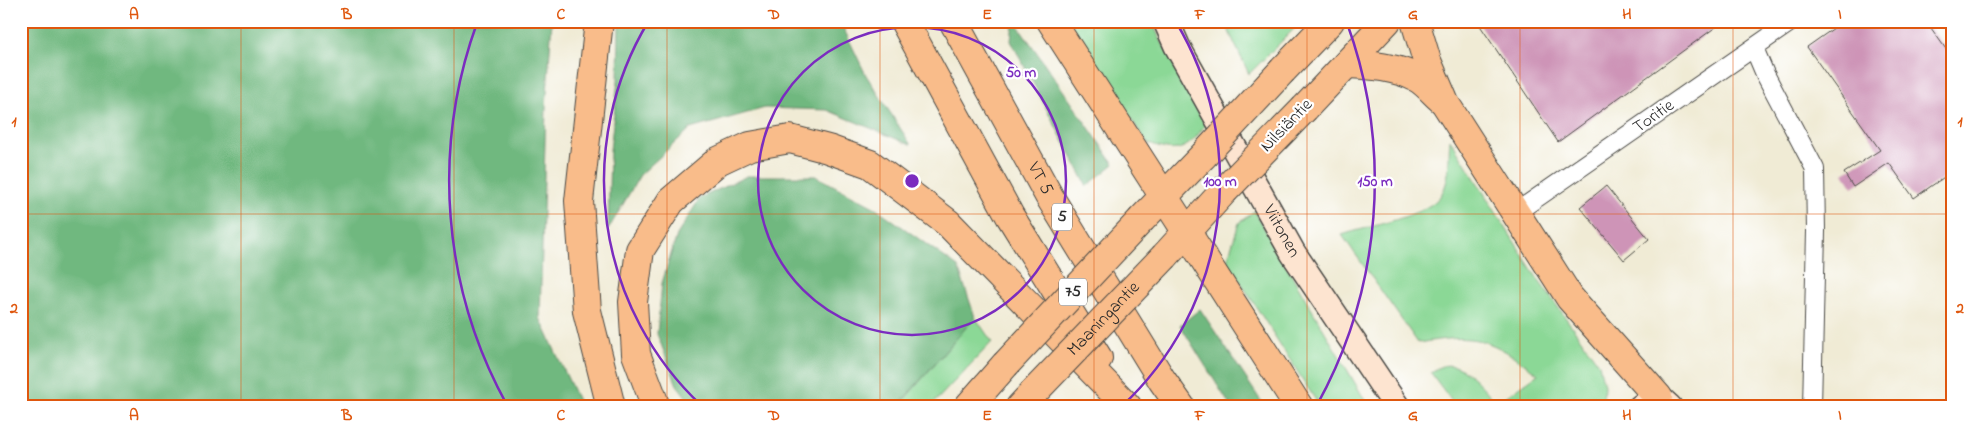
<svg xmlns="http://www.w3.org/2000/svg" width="1974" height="428" viewBox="0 0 1974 428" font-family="'Indie Flower',sans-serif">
<rect width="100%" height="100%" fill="#fff"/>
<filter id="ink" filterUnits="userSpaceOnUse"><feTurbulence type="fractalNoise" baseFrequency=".02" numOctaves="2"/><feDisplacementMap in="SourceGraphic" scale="10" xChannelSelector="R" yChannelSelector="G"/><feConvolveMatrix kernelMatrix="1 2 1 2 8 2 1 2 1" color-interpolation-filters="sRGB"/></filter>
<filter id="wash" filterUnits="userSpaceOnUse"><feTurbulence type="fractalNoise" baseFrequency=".0096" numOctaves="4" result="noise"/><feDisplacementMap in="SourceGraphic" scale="20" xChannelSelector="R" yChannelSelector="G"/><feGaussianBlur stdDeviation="1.12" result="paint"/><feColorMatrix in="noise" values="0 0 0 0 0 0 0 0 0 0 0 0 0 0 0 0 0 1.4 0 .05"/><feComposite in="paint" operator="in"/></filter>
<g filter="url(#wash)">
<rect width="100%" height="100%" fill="#f0ebd5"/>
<g fill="#8bd896" stroke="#5b8260">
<path d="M1067,21h84l54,104c-17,26 -29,30 -58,18z"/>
<path d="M1224,21h78l-53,53z"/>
<path d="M1450,139l89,142 60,83 5,21 -1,17 -4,5h-143l-25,-34c24,-24 51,14 66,30l41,-29c-47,-36 -62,-41 -120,-31l-76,-108c23,-8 86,-19 99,-40 10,-15 7,-39 9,-56z"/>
<path d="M1254,211l115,196h-49l-93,-146 12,-38z"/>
<path d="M975,317l17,25 -62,65h-32z"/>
</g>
<g fill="#70b87f" stroke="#4e7255">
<path d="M21,21h531l-6,87 -6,210 41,89h-560z"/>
<path d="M619,21h221l26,54 45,70 -84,-35 -62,-2 -75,21 -50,46 -32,55 2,-80 8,-70z"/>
<path d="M1013,21h2l99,143 -27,22 -76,-145z"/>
<path d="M747,176h69l60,32 82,59 17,50 -78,90h-203l-17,-22 -20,-51 5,-51 15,-48 23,-37z"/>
<path d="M1200,309l65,98h-34l-51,-82z"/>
</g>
<g id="blocks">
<g fill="#ce94b7">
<path d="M1477,21h247l-166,121z"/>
<path d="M1844,21h82l27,38v112l-39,27 -25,-35 -36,24 -9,-14 36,-23 -73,-103z"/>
<path d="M1606,186l43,53 -25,21 -44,-53z"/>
</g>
</g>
</g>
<g filter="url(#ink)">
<use href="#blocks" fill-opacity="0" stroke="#494844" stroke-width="1"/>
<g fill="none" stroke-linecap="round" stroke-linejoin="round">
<defs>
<g id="minor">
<path d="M1754,48l11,26 50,95 1,62 -4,176"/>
<path d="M1515,213l277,-192"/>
</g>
<g id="secondary">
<path id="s1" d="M1166,21l11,25 116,207 104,154"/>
<path d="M1641,407l17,-10 11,10"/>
</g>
<g id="primary">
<path d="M1415,21l12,40 18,42 125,195 88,99"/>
<path d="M1347,64c24,1 49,3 70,14 9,5 16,14 24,21"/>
<path d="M1283,70l47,-49"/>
<path d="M1305,108l82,-87"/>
<path d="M1142,219l62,-64"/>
<path d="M1165,256l59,-65"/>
<path d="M968,407l37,-42"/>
<path d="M1020,407l14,-15"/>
</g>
<g id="trunk">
<path d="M599,21l-20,180 8,110 24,96"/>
<path d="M1051,21l135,210"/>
</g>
<g id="motorway">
<path d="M904,21l106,195 88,142"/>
<path id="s2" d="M953,21l96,175 113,184 19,27"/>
<path d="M1186,231l113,176"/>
<path d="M656,407l-20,-53 -3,-52 7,-52 31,-49 47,-40 32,-15 40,-7 38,10 42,15 78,59 179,183"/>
</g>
</defs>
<use href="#minor" stroke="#494844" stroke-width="20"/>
<use href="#secondary" stroke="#494844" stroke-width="28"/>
<use href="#primary" stroke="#494844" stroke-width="30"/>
<use href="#trunk" stroke="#494844" stroke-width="30"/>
<use href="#motorway" stroke="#494844" stroke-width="30"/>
<use href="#minor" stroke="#fff" stroke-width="18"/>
<use href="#secondary" stroke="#fde4d0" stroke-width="25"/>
<use href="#primary" stroke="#f9bc8a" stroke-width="28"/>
<use href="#trunk" stroke="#f9bc8a" stroke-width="28"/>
<use href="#motorway" stroke="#f9bc8a" stroke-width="28"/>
<defs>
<g id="primary-bridge">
<path d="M1204,155l79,-85"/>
<path d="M1224,191l81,-83"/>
<path d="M1005,365l137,-146"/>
<path id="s3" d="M1034,392l131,-136"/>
</g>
</defs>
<use href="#primary-bridge" stroke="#494844" stroke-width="30" stroke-linecap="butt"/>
<use href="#primary-bridge" stroke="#f9bc8a" stroke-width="28"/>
</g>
</g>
<path fill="none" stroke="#df570e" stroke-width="1" stroke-opacity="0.55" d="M241,21v386M454,21v386M667,21v386M880,21v386M1094,21v386M1307,21v386M1520,21v386M1733,21v386M21,214h1932"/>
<g fill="none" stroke="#7b2cbf" stroke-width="2.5">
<circle cx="912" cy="181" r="154"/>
<path d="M702 406A308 308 0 0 1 648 22M1176 22A308 308 0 0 1 1122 406"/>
<path d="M507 405A463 463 0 0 1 477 23M1347 23A463 463 0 0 1 1317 405"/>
</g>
<g text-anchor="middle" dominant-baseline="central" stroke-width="4.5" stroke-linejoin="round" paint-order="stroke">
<g fill="#fff" stroke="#6b6b6b" stroke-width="1">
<rect x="1052" y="203.5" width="20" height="27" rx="4"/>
<rect x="1059" y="278.5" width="28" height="27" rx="4"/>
</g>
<g font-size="16" font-weight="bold" fill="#2b2b2b">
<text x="1062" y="217">5</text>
<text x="1073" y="292">75</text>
</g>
<g font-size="18" fill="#2b2b2b" stroke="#fff">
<text transform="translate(1654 117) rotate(-35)">Toritie</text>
<text transform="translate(1287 126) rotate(-46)">Nilsiäntie</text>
<text stroke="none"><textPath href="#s2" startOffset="180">VT 5</textPath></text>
<text stroke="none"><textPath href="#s1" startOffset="240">Viitonen</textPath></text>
<text stroke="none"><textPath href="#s3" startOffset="101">Maaningantie</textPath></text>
</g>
</g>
<circle cx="912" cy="181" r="8" fill="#7b2cbf" stroke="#fff" stroke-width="2.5"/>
<g font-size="15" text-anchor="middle" font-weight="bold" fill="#7b2cbf" stroke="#fff" stroke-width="4.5" stroke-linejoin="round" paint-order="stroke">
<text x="1021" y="77">50 m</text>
<text x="1220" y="186">100 m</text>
<text x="1375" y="186">150 m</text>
</g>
<rect width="1974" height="428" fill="none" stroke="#fff" stroke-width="55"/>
<rect x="28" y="28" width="1918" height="372" fill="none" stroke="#df570e" stroke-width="2"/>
<g font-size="16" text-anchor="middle" font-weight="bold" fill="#df570e">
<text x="134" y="19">A</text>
<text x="347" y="19">B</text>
<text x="561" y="19">C</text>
<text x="774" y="19">D</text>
<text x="987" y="19">E</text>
<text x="1200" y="19">F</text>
<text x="1413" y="19">G</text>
<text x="1627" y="19">H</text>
<text x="1840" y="19">I</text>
<text x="14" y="126">1</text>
<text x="1960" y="126">1</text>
<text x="14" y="313">2</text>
<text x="1960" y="313">2</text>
<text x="134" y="420">A</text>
<text x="347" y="420">B</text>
<text x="561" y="420">C</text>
<text x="774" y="420">D</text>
<text x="987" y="420">E</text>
<text x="1200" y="420">F</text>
<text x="1413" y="420">G</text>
<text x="1627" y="420">H</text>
<text x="1840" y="420">I</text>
</g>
</svg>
